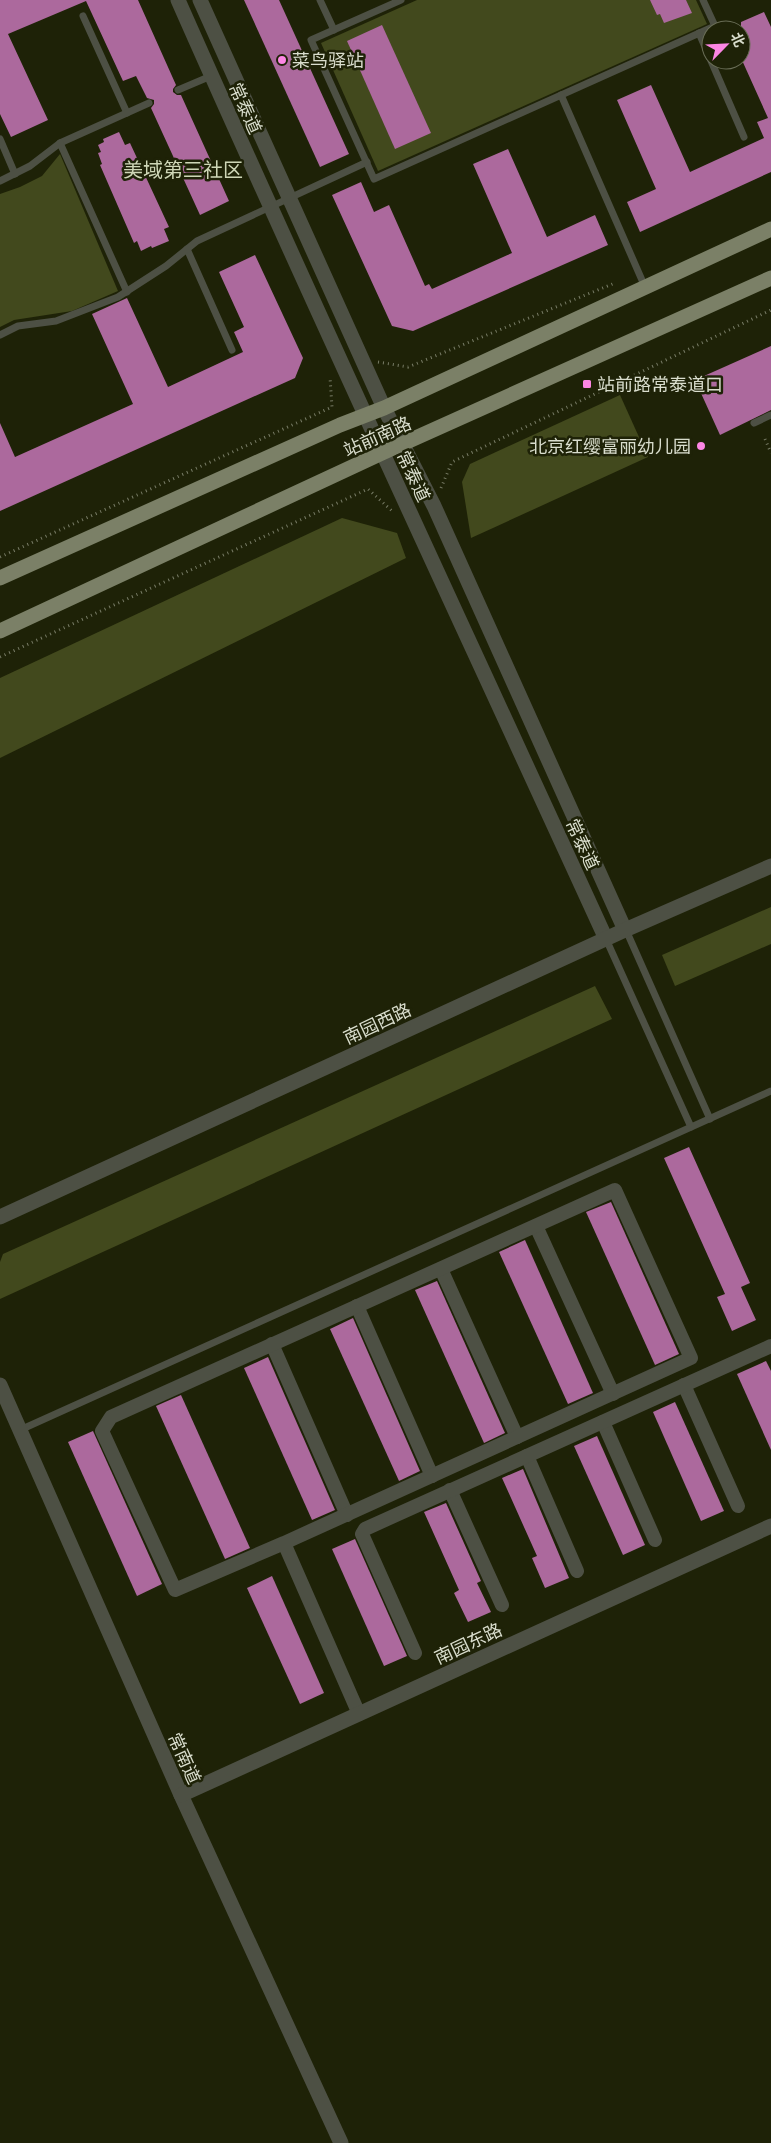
<svg xmlns="http://www.w3.org/2000/svg" width="771" height="2143" viewBox="0 0 771 2143" font-family="Ubuntu,'Noto Sans SC',sans-serif">
<rect width="100%" height="100%" fill="#1e2207"/>
<g fill="#42491d">
<path d="M417,0h279l11,24 -329,147 -57,-128z"/>
<path d="M60,154l58,137 -46,20 -58,9 -14,7v-133l20,-7 22,-11z"/>
<path d="M620,395l28,62 -177,81 -9,-56 8,-18z"/>
<path d="M342,518l55,15 9,25 -406,200v-80z"/>
<path d="M771,907v37l-96,42 -13,-31z"/>
<path d="M595,986l17,33 -612,280v-37l3,-8z"/>
</g>
<g fill="#ac699d">
<path d="M0,0h138l38,85 -3,4v3l4,3h4l48,106 -29,14 -49,-107 3,-4v-4l-7,-2 -11,-22 -13,5 -37,-80 -78,33 40,86 -37,17 -11,-23z"/>
<path d="M244,0h35l70,154 -29,13z"/>
<path d="M650,0h36l6,13 -28,10 -4,-9 -3,1z"/>
<path d="M764,12l7,15v145l-131,60 -13,-30 29,-13 -39,-89 34,-15 39,87 74,-34 -7,-16 11,-4 -27,-60v-36z"/>
<path d="M382,25l49,108 -36,16 -48,-108z"/>
<path d="M119,132l6,13 5,-2 39,84 -5,2 5,12 -17,7 -1,-2 -10,5 -4,-10 -3,2 -34,-78 2,-1 -4,-11 3,-1 -3,-7 6,-3 -1,-3z"/>
<path d="M508,149l39,88 48,-22 13,30 -195,86 -21,-5 -60,-131 29,-13 13,30 15,-7 36,81 4,-2 3,5 80,-36 -39,-89z"/>
<path d="M255,255l48,103 -8,20 -295,133v-88l15,34 118,-53 -41,-90 35,-16 41,89 75,-35 -9,-20 10,-5 -25,-55z"/>
<path d="M771,346v64l-51,25 -25,-55z"/>
<path d="M689,1147l61,136 -9,4 15,33 -24,11 -15,-34 8,-3 -61,-136z"/>
<path d="M611,1202l68,152 -24,11 -69,-153z"/>
<path d="M525,1240l68,153 -25,11 -69,-152z"/>
<path d="M437,1281l68,152 -21,10 -69,-153z"/>
<path d="M353,1318l67,153 -21,10 -69,-152z"/>
<path d="M268,1357l67,153 -23,10 -68,-152z"/>
<path d="M766,1361l5,10v79l-34,-76z"/>
<path d="M181,1395l69,153 -25,11 -69,-153z"/>
<path d="M675,1402l49,109 -23,10 -48,-109z"/>
<path d="M93,1431l69,153 -25,12 -69,-154z"/>
<path d="M597,1436l48,109 -22,10 -49,-109z"/>
<path d="M523,1469l46,109 -24,10 -13,-30 5,-2 -35,-78z"/>
<path d="M446,1503l35,78 -4,2 14,29 -23,10 -14,-29 5,-3 -35,-78z"/>
<path d="M355,1539l52,117 -23,10 -52,-117z"/>
<path d="M272,1576l52,117 -24,11 -53,-116z"/>
</g>
<g fill="none" stroke-linecap="round" stroke-linejoin="round">
<g stroke="#797d67" stroke-width="3" stroke-dasharray="1 4" stroke-linecap="butt">
<path d="M378,362l30,5 207,-84"/>
<path d="M765,439l6,14"/>
<path d="M441,488l11,-26 319,-152"/>
<path d="M0,557l332,-150 -2,-30"/>
<path d="M0,657l368,-168 24,22"/>
</g>
<g stroke="#4d5044" stroke-width="7">
<path d="M320,0l14,30"/>
<path d="M401,0l-90,40 63,139 341,-153 -12,-26"/>
<path d="M83,16l44,97"/>
<path d="M699,33l45,104"/>
<path d="M178,90l33,-14"/>
<path d="M561,95l84,192"/>
<path d="M0,139l15,35"/>
<path d="M60,143l89,-40"/>
<path d="M0,181l30,-15 30,-23 67,149"/>
<path d="M187,249l45,101"/>
<path d="M0,335l18,-9 38,-5 62,-24 48,-31 31,-25 170,-79"/>
<path d="M754,423l17,-8"/>
<path d="M626,930l84,189"/>
<path d="M606,939l85,188"/>
<path d="M20,1430l751,-339"/>
</g>
<g stroke="#4d5044" stroke-width="14">
<path d="M536,1226l77,168"/>
<path d="M441,1269l76,168"/>
<path d="M357,1306l75,170"/>
<path d="M272,1344l75,171"/>
<path d="M684,1385l54,121"/>
<path d="M603,1422l52,118"/>
<path d="M527,1456l50,115"/>
<path d="M450,1490l52,115"/>
<path d="M284,1543l-109,47 -73,-159 9,-14 504,-227 76,168 -407,185 75,171"/>
<path d="M415,1653l-53,-119 3,-5 406,-183"/>
</g>
<g stroke="#4d5044" stroke-width="15">
<path d="M178,0c139,315 285,626 428,939"/>
<path d="M200,0l184,408 50,98 191,424"/>
<path d="M0,1217l625,-287 146,-64"/>
<path d="M0,1385l181,410 160,348"/>
<path d="M181,1795l590,-269"/>
</g>
<g stroke="#7b8067" stroke-width="15">
<path d="M0,578l340,-153 44,-17 387,-179"/>
<path d="M0,631l382,-178 389,-175"/>
</g>
</g>
<g fill="#fc86e4" stroke="#1e2207" stroke-width="2">
<circle cx="282" cy="60" r="5"/>
<rect x="582" y="379" width="10" height="10" rx="2.5"/>
<circle cx="701" cy="446" r="5"/>
</g>
<g text-anchor="middle" dominant-baseline="central" stroke-width="5" stroke-linejoin="round" paint-order="stroke">
<g font-size="18" fill="#d9ddcd" stroke="#1e2207" text-anchor="start">
<text x="292" y="60">菜鸟驿站</text>
<text x="597" y="384">站前路常泰道口</text>
<text x="691" y="446" text-anchor="end">北京红缨富丽幼儿园</text>
</g>
<g font-size="18" fill="#d9ddcd" stroke="#1e2207">
<text transform="translate(246 108) rotate(66)">常泰道</text>
<text transform="translate(377 436) rotate(-24)">站前南路</text>
<text transform="translate(414 476) rotate(65)">常泰道</text>
<text transform="translate(583 844) rotate(65)">常泰道</text>
<text transform="translate(377 1023) rotate(-25)">南园西路</text>
<text transform="translate(468 1643) rotate(-25)">南园东路</text>
<text transform="translate(185 1758) rotate(66)">常南道</text>
</g>
<g font-size="20" fill="#ced6b6" stroke="#1e2207">
<text x="183" y="169">美域第三社区</text>
</g>
</g>
<g transform="translate(726 45) rotate(66)"><circle r="24" fill="#1e2207" stroke="#696d56"/>
<path d="M0-4L9 19L0 12L-9 19Z" fill="#fc86e4"/>
<text y="-8" font-size="14" font-weight="bold" text-anchor="middle" fill="#d9ddcd">北</text>
</g>
</svg>
